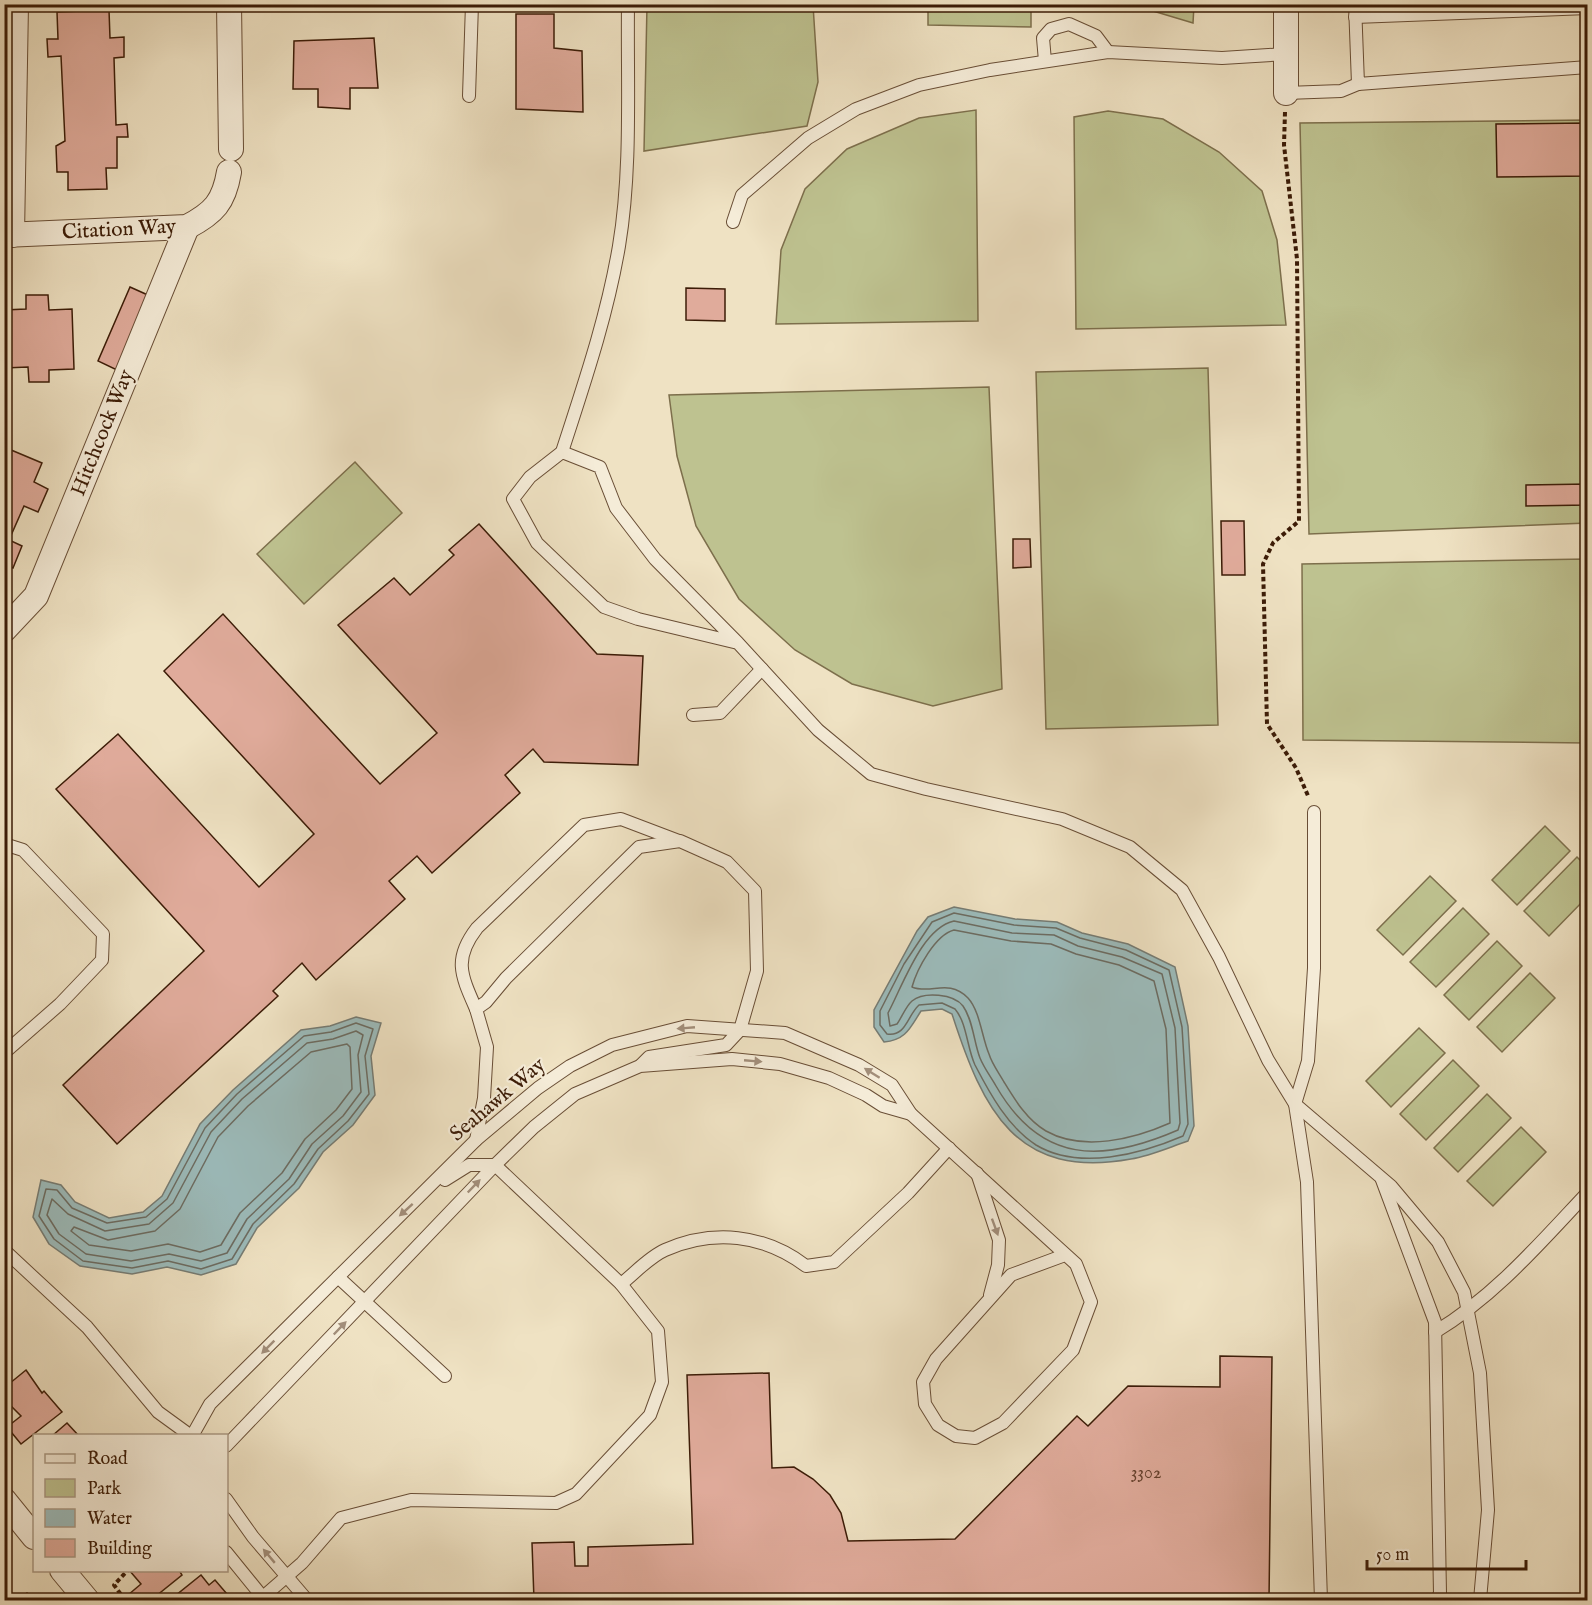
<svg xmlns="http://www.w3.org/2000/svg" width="1592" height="1605" viewBox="0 0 1592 1605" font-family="'IM FELL English',serif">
<rect width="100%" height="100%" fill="#efe2c3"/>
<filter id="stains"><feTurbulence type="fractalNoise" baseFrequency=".00333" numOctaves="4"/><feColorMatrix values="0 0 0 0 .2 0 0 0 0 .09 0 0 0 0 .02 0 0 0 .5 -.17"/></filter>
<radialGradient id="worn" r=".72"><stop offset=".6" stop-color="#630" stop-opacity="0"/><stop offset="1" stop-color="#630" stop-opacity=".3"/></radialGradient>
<g fill="#bec290" stroke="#7d6f4c" stroke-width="1.5">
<path d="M647,5h166l5,77 -11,44 -163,25z"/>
<path d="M928,5h103v22l-103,-2z"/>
<path d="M1133,5h61l-1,18z"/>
<path d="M976,110l2,211 -202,3 5,-74 24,-61 42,-40 72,-31z"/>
<path d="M1108,111l55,8 56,33 43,39 15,49 9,85 -210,4 -2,-212z"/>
<path d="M1587,120v403l-278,11 -9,-411z"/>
<path d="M1208,368l10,357 -172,4 -10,-357z"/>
<path d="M989,387l13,302 -69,17 -81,-22 -57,-34 -56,-51 -43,-73 -19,-70 -8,-61z"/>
<path d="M355,462l47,51 -98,91 -47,-50z"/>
<path d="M1587,559v184l-284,-3 -1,-176z"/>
<path d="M1545,826l25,25 -53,54 -25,-25z"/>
<path d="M1577,857l10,10v30l-38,39 -25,-25z"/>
<path d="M1430,876l26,25 -53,54 -26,-25z"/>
<path d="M1463,908l26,26 -53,53 -26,-25z"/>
<path d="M1497,941l25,25 -53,54 -25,-25z"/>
<path d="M1530,973l25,25 -53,54 -25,-25z"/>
<path d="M1419,1028l26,25 -54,54 -25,-26z"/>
<path d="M1453,1060l26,26 -53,54 -26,-26z"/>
<path d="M1487,1094l24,24 -53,54 -24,-24z"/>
<path d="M1521,1127l25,25 -53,54 -26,-25z"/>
</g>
<g fill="#9cbcbc" stroke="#767c74" stroke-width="1.5">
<path d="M954,907l61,12 42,3 25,11 46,11 47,23 13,59 6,100 -6,15c-18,6 -38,15 -57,18 -115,21 -148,-49 -179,-145l-10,-5 -21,2c-11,17 -15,29 -37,31l-10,-15v-17l43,-79 11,-14z"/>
<path d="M356,1017l25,6 -10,33 4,39 -22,30 -30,27 -24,36 -42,40 -21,36 -35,11 -34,-8 -35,7 -52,-8 -31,-22 -16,-27 8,-37 20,5 14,17 34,16 34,-6 19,-16 38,-72 33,-34 68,-60 29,-4z"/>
</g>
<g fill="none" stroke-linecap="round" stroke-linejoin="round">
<g stroke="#6c6c62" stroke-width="1.5">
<path d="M954,913l60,12 42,3 24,10 46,12 43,20 13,57 6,97 -5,12c-42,18 -104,35 -147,9 -28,-18 -46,-51 -61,-80 -8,-17 -8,-42 -20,-56l-13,-6 -23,2c-12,11 -13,32 -32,29l-7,-9v-14l24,-47 28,-42z"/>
<path d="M954,921l58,12 42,2 24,11 44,11 40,17 13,54 5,95 -2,7c-76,33 -137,34 -182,-44 -5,-9 -12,-18 -16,-28 -6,-15 -7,-38 -17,-52 -9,-12 -39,-15 -51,-5 -6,5 -10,16 -15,23l-7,2 -2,-13c15,-28 34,-85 66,-92z"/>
<path d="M954,930l57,11 40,3 25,10 43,11 35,16 12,48 4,94c-36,16 -87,29 -124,8 -19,-11 -31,-31 -42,-49 -5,-9 -12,-18 -15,-28 -7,-16 -9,-43 -21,-56 -20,-20 -37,-3 -56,-11 5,-18 23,-52 42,-57z"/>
<path d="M356,1023l17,6 -8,27 4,38 -21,27 -30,28 -24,35 -41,40 -21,35 -31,10 -33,-8 -36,7 -49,-7 -29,-22 -15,-23 7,-27 11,1 15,18 35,15 39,-6 21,-18 38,-71 32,-34 67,-58 27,-4z"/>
<path d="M356,1031l7,4 -5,20 3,37 -18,24 -31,28 -23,35 -42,40 -20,34 -26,8 -32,-7 -38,7 -45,-7 -27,-20 -12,-19 5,-16 16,15 37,17 44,-7 24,-21 38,-71 31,-33 65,-56 26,-4z"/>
<path d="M347,1044l3,3 2,42 -16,21 -31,29 -23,34 -42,40 -19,32 -21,7 -32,-8 -37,7 -42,-6 -18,-14 3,-4 34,13 47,-9 25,-22 38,-72 30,-31 63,-54z"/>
</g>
</g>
<g fill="#e0ab9b" stroke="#3c1c07" stroke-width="1.5">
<path d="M109,10l1,28 14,-1v20l-10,1 2,67 11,-1 1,13h-11v31h-11l1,21 -39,1v-18h-11l-1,-26 9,-5 -4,-85 -13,1 -1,-18h11l-1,-27z"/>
<path d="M516,14h38v34l28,3 1,61 -67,-3z"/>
<path d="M374,38l4,50h-28v21l-32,-2v-18h-25l1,-48z"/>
<path d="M1588,123v53l-91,1 -1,-53z"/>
<path d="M130,287l20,9 -31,75 -21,-10z"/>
<path d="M686,288l39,1v32l-39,-1z"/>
<path d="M26,295h22l1,15 23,-1 2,60 -25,1v12h-20l-1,-15 -24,1v-58l22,-1z"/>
<path d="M4,447l38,16 -8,19 14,7 -10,23 -14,-6 -15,34 13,6 -9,22 -9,-4z"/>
<path d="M1588,484v21l-62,1v-21z"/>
<path d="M1221,521h23l1,54h-23z"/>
<path d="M479,524l118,130 46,2 -5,109 -94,-3 -11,-13 -28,26 15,18 -88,80 -15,-17 -28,25 16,18 -89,81 -14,-17 -29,28 5,5 -161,148 -54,-59 141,-134 -148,-162 62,-55 141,153 55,-53 -150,-163 59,-57 157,170 57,-51 -99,-108 56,-47 16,17 44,-40 -5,-5z"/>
<path d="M1013,539h17l1,28 -18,1z"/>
<path d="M4,1350l7,6 -7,7z"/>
<path d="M1220,1356l52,1 -3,243h-735l-2,-57 42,-1 1,24h13v-19l105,-3 -6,-169 82,-2 3,95 22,-1 19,12 17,16 11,18 7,28 107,-2 122,-123 11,10 40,-40 92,1z"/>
<path d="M26,1370l16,23 2,-2 18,21 -41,32 -14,-17 14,-11 -17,-17v-11z"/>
<path d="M67,1423l12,13h-27z"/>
<path d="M129,1570h50l3,5 -31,25h-18l-5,-5 13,-11z"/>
<path d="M201,1575l8,10 6,-5 12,14 -6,6h-43l-3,-4z"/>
<path d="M27,1593l6,7h-16z"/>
</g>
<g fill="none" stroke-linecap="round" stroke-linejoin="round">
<defs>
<g id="service">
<path d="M1355,4l3,80 230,-17"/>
<path d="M1355,17l233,-9"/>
<path d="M1045,61l-2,-23 8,-9 18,-5 27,12 12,16"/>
<path d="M1286,93l55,-2 17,-7"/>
<path d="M469,96l3,-92"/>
<path d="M733,222l9,-27 66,-57 48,-29 63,-24 71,-15 118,-18 114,6 64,-4"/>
<path d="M562,452c22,-68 45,-135 57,-206 13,-78 8,-163 9,-242"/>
<path d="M738,643l-100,-24 -34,-12 -67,-64 -24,-44 17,-22 32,-25 38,15 16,41 39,51 83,84 80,87 53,44 55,15 136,30 68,28 52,43 37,67 49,103 27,44 96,82 47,56 26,50 16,81 8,137 -8,90"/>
<path d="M693,715l27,-2 42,-44"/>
<path d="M1314,812v156l-6,93 -13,43 12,78 14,418"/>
<path d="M4,844l19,6 80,84 -1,26 -42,44 -56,49"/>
<path d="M476,1009c-15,-34 -23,-50 1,-81l107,-103 37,-6 58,22"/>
<path d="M476,1140l8,-42 3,-51 -11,-38 10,-7 20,-24 133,-131 41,-6 47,21 28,29 2,80 -17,59 -14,15 -77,12 -8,8"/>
<path d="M977,1173l22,67 -1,25 -8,30"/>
<path d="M1382,1180l53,142 5,271 -3,7"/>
<path d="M4,1250l83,77 71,85 33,24"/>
<path d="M338,1277l107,99"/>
<path d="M621,1284c13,-10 28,-27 44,-34 48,-21 99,-16 141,16l28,-4 74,-69 41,-45"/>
<path d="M1435,1332c60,-36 105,-89 153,-140"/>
<path d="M192,1436l18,-32 266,-264 62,-52 32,-22 42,-21 75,-19 98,7 74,32 33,20 19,29 165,150 15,38 -18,48 -70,73 -28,15 -19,-2 -18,-11 -13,-21 -2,-22 13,-23 75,-84 54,-20"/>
<path d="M226,1446l269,-281 39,-38 41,-33 65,-28 92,-7 48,5 49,14 37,17 17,11 28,8"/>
<path d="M226,1499l27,38 54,63"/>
<path d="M226,1552l39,48"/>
<path d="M263,1597l39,-34 39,-45 70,-18 145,3 20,-9 74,-79 12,-33 -4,-51 -37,-47 -126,-119h-26l-24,15"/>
</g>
<g id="minor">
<path d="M229,4l2,145"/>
<path d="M1286,93v-89"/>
<path d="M4,235l183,-8c27,-14 37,-25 42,-55"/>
<path d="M12,235l4,-231"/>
<path d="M4,630l32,-34 151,-369"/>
<path d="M4,1500l30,37"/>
<path d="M62,1570l25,30"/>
</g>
</defs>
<use href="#service" stroke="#694e36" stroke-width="14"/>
<use href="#minor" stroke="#694e36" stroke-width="26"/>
<g stroke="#3c1c07" stroke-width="4" stroke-dasharray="4.5 3" stroke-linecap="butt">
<path d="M1285,112l-1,33 13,114 2,262 -26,22 -10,21 4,160 29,44 13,30"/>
<path d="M125,1600l-11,-15 14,-15"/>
</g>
<use href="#service" stroke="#f5ecd8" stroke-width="12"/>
<use href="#minor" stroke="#f5ecd8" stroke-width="24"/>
</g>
<defs><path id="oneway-solid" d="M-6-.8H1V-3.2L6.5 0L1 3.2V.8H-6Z" transform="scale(1.5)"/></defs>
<g fill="#a28e7a">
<use href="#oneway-solid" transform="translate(686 1028) rotate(175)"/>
<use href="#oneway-solid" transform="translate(753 1061) rotate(5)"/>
<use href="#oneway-solid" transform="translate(872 1073) rotate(-148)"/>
<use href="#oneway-solid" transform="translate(474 1186) rotate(-46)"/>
<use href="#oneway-solid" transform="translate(406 1210) rotate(138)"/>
<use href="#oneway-solid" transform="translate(995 1227) rotate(70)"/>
<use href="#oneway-solid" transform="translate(340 1328) rotate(-46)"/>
<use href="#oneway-solid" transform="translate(268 1347) rotate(135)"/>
<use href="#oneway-solid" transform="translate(269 1556) rotate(-130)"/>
</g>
<g text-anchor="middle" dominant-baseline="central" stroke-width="4.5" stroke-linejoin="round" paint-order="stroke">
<g font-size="18" fill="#65402c">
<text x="1146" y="1473">3302</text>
</g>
<g font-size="21" fill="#3c1c07" stroke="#f5ecd8">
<text transform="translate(119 230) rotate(-3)">Citation Way</text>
<text transform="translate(103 433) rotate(-68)">Hitchcock Way</text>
<text transform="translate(498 1100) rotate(-40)">Seahawk Way</text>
</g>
</g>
<rect width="1592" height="1605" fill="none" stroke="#efe2c3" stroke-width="24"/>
<rect x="6" y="6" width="1580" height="1593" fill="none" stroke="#3c1c07" stroke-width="3"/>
<rect x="12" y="12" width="1568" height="1581" fill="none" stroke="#3c1c07" stroke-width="1.5"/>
<rect x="33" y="1434" width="195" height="138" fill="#f5ecd8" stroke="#ab9984" stroke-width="1.5"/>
<rect x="45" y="1454" width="30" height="9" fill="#f5ecd8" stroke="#ab9984" stroke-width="1.5"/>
<text x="87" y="1464" font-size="18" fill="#3c1c07">Road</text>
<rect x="45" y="1479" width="30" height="18" fill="#bec290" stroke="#ab9984" stroke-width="1.5"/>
<text x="87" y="1494" font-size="18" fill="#3c1c07">Park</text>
<rect x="45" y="1509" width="30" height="18" fill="#9cbcbc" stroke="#ab9984" stroke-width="1.5"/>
<text x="87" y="1524" font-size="18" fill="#3c1c07">Water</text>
<rect x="45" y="1539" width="30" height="18" fill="#e0ab9b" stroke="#ab9984" stroke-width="1.5"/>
<text x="87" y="1554" font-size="18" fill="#3c1c07">Building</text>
<path d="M1367 1560v9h159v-9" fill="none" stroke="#3c1c07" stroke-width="3"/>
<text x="1376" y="1560" font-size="18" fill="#3c1c07" stroke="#f5ecd8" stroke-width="4.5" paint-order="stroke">50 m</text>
<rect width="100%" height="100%" filter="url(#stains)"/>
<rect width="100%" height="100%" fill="url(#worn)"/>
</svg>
